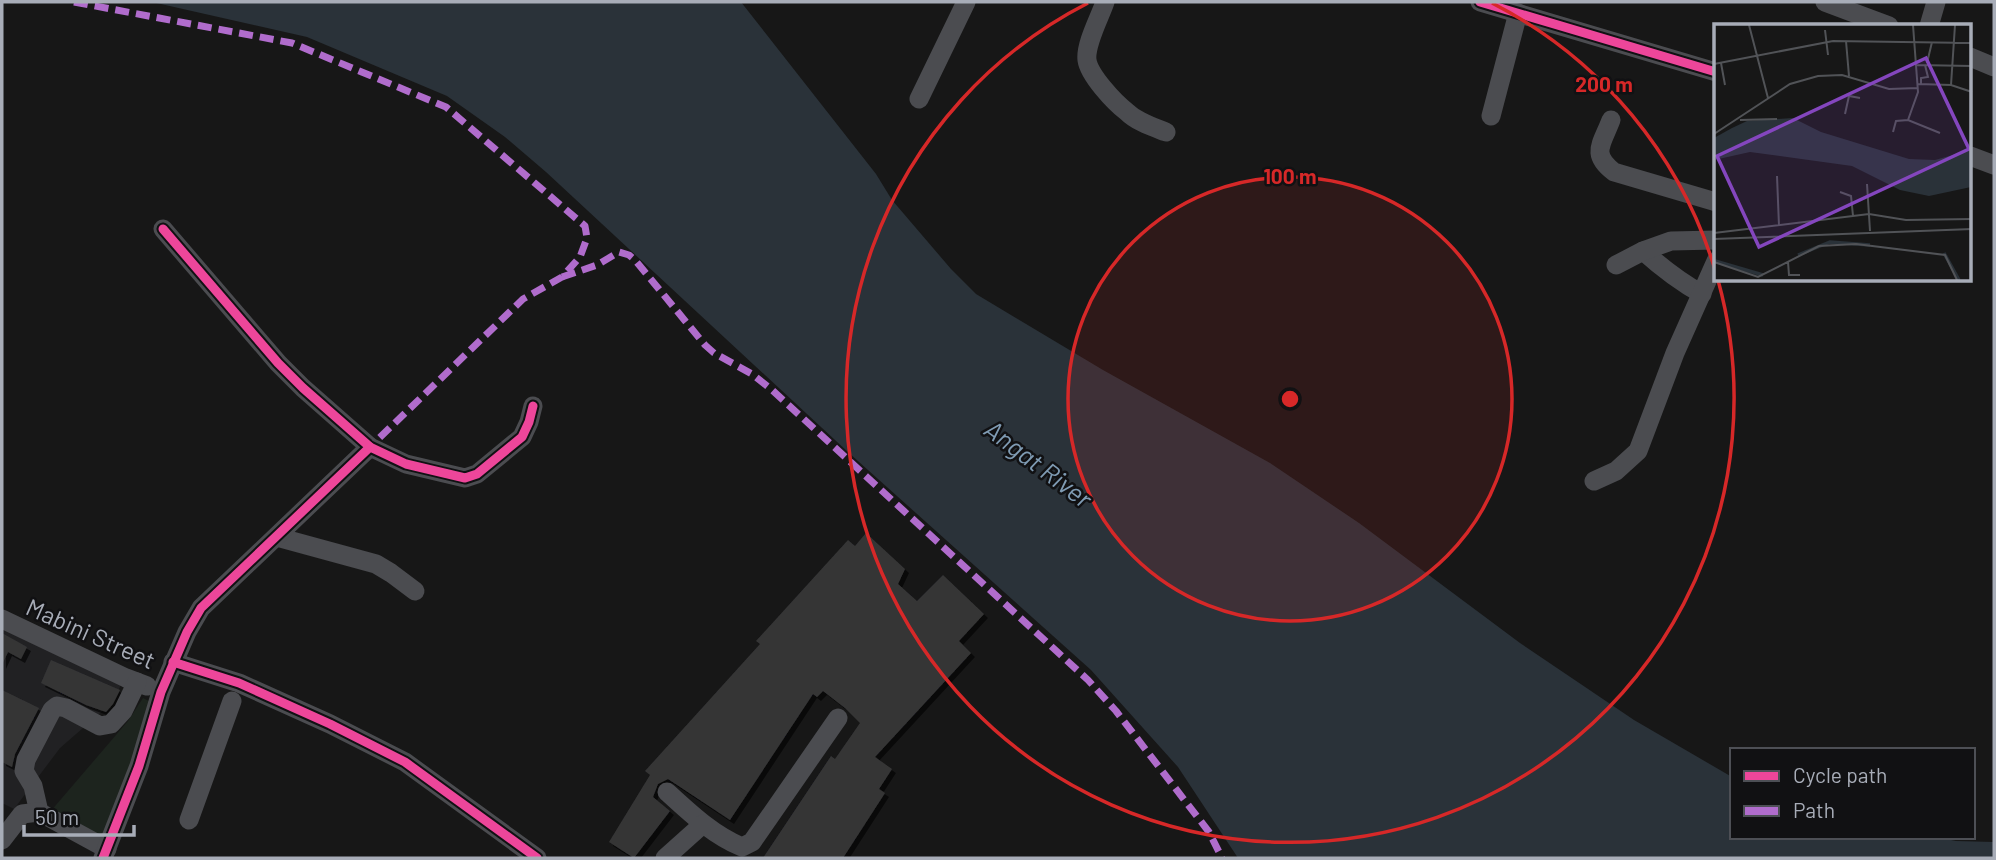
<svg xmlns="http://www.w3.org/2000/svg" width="1996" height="860" viewBox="0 0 1996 860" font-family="Barlow,sans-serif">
<defs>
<filter id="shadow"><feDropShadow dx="4" dy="4" stdDeviation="0" flood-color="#0009"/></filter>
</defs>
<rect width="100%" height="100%" fill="#171717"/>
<path fill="#212123" d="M2,628l120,54 -8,19 -54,47 -46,61 -12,-6z"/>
<path fill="#1d241e" d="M143,698l12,6 -50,136 -55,-28 78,-91z"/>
<path fill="#2a3239" d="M152,2h589l135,172 16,26 59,69 25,25 127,76 167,93 89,60 161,120 114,77 98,57v60h204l20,4 38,1v16h-756l-60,-91 -87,-97 -242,-217 -303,-281 -41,-35 -58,-41 -140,-59z"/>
<g fill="#353536" filter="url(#shadow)">
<path d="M866,533l39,36 -7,15 19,17 26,-26 41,39 -25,27 12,12 -96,104 17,12 -13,20 6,4 -42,65h-80l68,-102 4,3 25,-36 -15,-15 -22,-17 -6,6 -4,-3 -83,126 -62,-41 -10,5 -5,13 17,14 -36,47 -25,-16 41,-67 -5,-4 115,-127 -4,-3 92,-101 7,6z"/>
<path d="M2,633l25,14 -6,12 -13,-7 -6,13z"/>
<path d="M51,660l69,30 -7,14 -7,8 -20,-7 -45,-22z"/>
<path d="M2,690l37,18 -24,46 -3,13 -10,-5z"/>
</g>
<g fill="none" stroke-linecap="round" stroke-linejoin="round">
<g stroke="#4b4c50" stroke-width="19">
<path d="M1105,2c-5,15 -20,42 -18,58 2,15 27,42 40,52 10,10 26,15 39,20"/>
<path d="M1480,2l236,70"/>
<path d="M1825,2l64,24"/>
<path d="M1929,26l7,-24"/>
<path d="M1970,57l24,10"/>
<path d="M919,99l47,-97"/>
<path d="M1491,116l27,-103"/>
<path d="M1611,120c-9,24 -21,34 3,52l102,30"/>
<path d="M1970,156l24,9"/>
<path d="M163,229l115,134 25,25 67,59 36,17 59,14 12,-4 45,-37 7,-15 4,-16"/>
<path d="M1643,251c19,17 37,31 59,43"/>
<path d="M1616,265l27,-14 28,-10 45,-1"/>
<path d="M1594,481l22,-10 22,-20 37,-98 41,-92"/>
<path d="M277,537l99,27 15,9 24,18"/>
<path d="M2,619l124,59 21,8"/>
<path d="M173,662l66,21 91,41 75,38 132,96"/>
<path d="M667,792c23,21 46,43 75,55l10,-5 86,-124"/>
<path d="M39,812l-6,-26 -9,-15 2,-11 26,-50 5,-4 9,2 34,18 11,-2 12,-13 14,-29"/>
<path d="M189,820l43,-119"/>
<path d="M2,840l20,-26 17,-2 68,37"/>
<path d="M103,858l36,-92 22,-74 26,-60 14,-24 169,-161"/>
<path d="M665,858l38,-34"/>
</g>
<g stroke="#b06ccc" stroke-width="7" stroke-dasharray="14 7" stroke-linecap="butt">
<path d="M74,2l218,41 154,64 139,119 2,12 -7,19 -18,20 -39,22 -153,148"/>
<path d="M562,277l35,-12 22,-13 10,3 6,5 70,85 9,8 38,21 19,15 317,291 28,31 93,121 13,26"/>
</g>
<defs>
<g id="cycleway">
<path d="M1480,2l236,70"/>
<path d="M163,229l115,134 25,25 67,59 36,17 59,14 12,-4 45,-37 7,-15 4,-16"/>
<path d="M173,662l66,21 91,41 75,38 132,96"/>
<path d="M103,858l36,-92 22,-74 26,-60 14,-24 169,-161"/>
</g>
</defs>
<use href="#cycleway" stroke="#111113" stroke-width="13"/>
<use href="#cycleway" stroke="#ed469a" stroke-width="9"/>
</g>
<circle cx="1290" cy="399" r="222" fill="#d62828" fill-opacity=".12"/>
<g fill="none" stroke="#d62828" stroke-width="3.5">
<circle cx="1290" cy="399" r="222"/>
<path d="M1492 3A444 444 0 0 1 1716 273M1718 280A444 444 0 1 1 1088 3"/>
</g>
<g text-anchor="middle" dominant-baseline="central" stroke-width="5" stroke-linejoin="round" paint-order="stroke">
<g font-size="24" fill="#a8adb8" stroke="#111113">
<text transform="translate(91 633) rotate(24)">Mabini Street</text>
</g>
<g font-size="26" font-style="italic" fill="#7f9bb3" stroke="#111113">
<text transform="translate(1039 463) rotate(37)">Angat River</text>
</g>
</g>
<g transform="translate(1714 24)">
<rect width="257" height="257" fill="#171717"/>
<path d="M79,94l28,14 88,27 26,1 36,-10v37l-42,9 -29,-6 -48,-24 -102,-14 -36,8v-22l18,-10 15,-7z" fill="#2a3239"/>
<path fill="none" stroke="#2a3239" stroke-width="3.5" d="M230,229l15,27M84,231l32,-13 40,3M1,237l48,14"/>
<path fill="none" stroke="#515357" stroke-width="2" d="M35,1l19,73M111,6l3,25M132,17l3,35M7,39l4,22M213,39l5,-21M0,40l119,-23 139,2M202,41l56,1M204,60l33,1 21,7M207,60v-6l7,-1 -3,-12M237,61l4,-60M131,90l4,-18 11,2M26,96l37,-1M194,96l10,-28 -5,-67M179,108l3,-11 12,-1 32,13M0,110l76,-50 28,-8 24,-1 47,14 29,-1M63,152l2,50M153,160l3,47M126,168l11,4 2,20M0,209l155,-19 37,6 66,-1M0,215l258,-10M0,238l44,15 61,-31 37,-2 89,11 12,25M74,238l1,13h11"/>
<path fill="#8446be" fill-opacity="0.15" stroke="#8446be" stroke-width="3.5" d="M212,34l43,91 -210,98 -42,-91z"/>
<rect width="257" height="257" fill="none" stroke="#a8adb8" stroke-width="3.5"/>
</g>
<circle cx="1290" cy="399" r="10" fill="#d62828" stroke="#111113" stroke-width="3.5"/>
<g font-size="21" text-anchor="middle" font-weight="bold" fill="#d62828" stroke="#111113" stroke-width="5" stroke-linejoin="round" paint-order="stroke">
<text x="1604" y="92">200 m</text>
<text x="1290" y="184">100 m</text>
</g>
<rect width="1996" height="860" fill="none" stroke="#a8adb8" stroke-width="7"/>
<rect x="1730" y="748" width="245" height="91" fill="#111113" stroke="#4d4f55" stroke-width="2"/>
<rect x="1744" y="771" width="35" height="10" fill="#ed469a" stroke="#4d4f55" stroke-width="2"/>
<text x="1793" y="783" font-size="21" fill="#a8adb8">Cycle path</text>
<rect x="1744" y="806" width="35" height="10" fill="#b06ccc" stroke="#4d4f55" stroke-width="2"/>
<text x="1793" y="818" font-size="21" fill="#a8adb8">Path</text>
<path d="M24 825v10h110v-10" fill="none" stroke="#a8adb8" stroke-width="3.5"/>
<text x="35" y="825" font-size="21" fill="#a8adb8" stroke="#111113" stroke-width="5" paint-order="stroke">50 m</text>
</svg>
